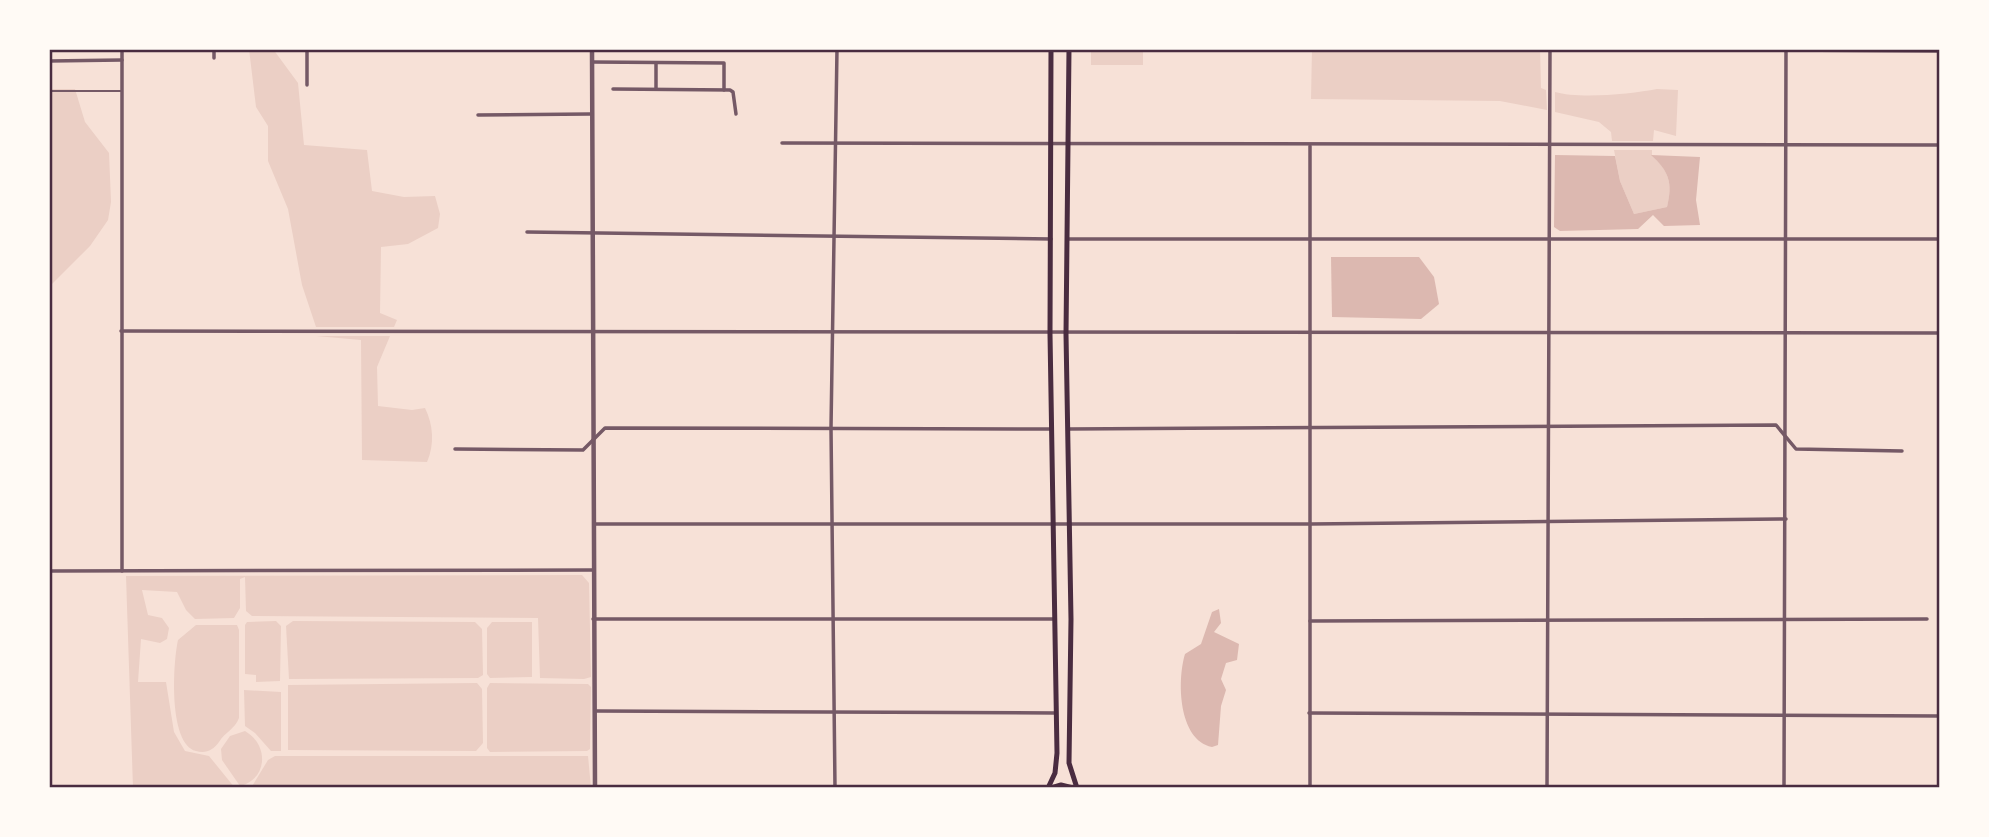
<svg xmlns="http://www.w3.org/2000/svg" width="1989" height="837" viewBox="0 0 1989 837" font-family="'IBM Plex Sans',sans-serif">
<rect width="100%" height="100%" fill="#f7e1d7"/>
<g fill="#ebcfc5">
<path d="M249,49h24l25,34 6,62 63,5 5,41 32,6 31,-1 5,18 -2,14 -30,16 -27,3 -1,66 17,7 -3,7h-78l-14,-42 -14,-76 -20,-48v-35l-12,-19z"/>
<rect x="1091" y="49" width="52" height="16"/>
<path d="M1312,49h228l1,39 5,2 1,20 -47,-9 -189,-2z"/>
<path d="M49,89h26l10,33 24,31 2,49 -3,18 -18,26 -41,41z"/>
<path d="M1657,89l21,1 -2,46 -22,-6 -1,11h-41l-1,-9 -12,-10 -44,-10v-20c24,7 77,2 102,-3z"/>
<path d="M1614,150h38v5c17,16 21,29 15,52l-33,7 -14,-33z"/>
<path d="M316,336h74l-13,31 1,39 34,4 13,-2c8,16 10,36 2,54l-65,-2 -1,-120z"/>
<path d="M582,575l7,8 2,94 -7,2 -44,-1 -2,-60 -286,-2 -6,-5 -1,-34 -5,2v29l-6,10 -39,1 -9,-9 -9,-18 -35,-2 6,25 14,3 7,10 -2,11 -7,4 -19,-4 -3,43h28l8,50 11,19 24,5 26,32h-102l-7,-212z"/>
<path d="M276,621l5,5 -1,55 -24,1v-7l-11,-1v-49l2,-3z"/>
<path d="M293,621l182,1 7,7 1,46 -5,3 -189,1 -3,-53z"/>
<path d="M492,622h40v55l-42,1 -3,-4v-46z"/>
<path d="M196,625h41l2,5v88c-4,11 -14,14 -20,24 -6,8 -13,12 -23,9 -28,-7 -23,-89 -18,-111z"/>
<path d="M477,683l5,6 1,54 -7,8 -188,-1v-65z"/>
<path d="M490,683l98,1 3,3 -1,62 -3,2 -97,1 -3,-4v-60z"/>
<path d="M244,690l37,2v59h-10l-16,-18 -10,-7z"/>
<path d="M245,731c24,14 23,48 -5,55l-18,-26 -1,-11 9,-13z"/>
<path d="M275,756h313l3,32h-340l17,-28z"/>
</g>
<g fill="#dcb8b0">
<path d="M1555,155l60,1 5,25 14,33 33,-7c6,-24 2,-36 -16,-52l49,2 -4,43 4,25 -36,1 -11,-11 -15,14 -78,2 -6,-4z"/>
<path d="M1331,257h88l15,20 5,27 -18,15 -89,-2z"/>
<path d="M1219,609l2,14 -7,9 25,12 -2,16 -11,3 -5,16 5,11 -5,16 -3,39 -6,2c-34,-7 -35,-67 -27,-93l16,-10 11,-32z"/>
</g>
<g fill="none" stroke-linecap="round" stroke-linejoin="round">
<path stroke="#755966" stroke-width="2" d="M49,91h73"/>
<g stroke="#755966" stroke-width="3.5">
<path d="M214,49v9"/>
<path d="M1630,49l310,2"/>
<path d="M49,61l73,-1"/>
<path d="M592,62l132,1v27"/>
<path d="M656,64v25"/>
<path d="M307,85v-36"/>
<path d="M613,89l117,1 3,2 3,22"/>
<path d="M478,115l112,-1"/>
<path d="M782,143l1158,2"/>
<path d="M1310,146v642"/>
<path d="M527,232l524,7"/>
<path d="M1067,239h873"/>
<path d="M121,331l1819,2"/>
<path d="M1068,429l708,-4 20,24 106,2"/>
<path d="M455,449l128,1 22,-22 447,1"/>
<path d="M594,524h717l475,-5"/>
<path d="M49,571l544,-1"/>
<path d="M122,571v-522"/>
<path d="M593,619h461"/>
<path d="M1310,621l617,-2"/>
<path d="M596,711l459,2"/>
<path d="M1309,713l631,3"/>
<path d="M835,788l-4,-360 6,-379"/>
<path d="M1547,788l3,-739"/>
<path d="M1784,788l2,-739"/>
</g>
<path stroke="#755966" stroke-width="4.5" d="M592,49l3,739"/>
<g stroke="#4a2c40" stroke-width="5">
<path d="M1069,49l-3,285 5,285 -2,144 8,25"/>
<path d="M1048,788l7,-15 2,-20 -7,-419 1,-285"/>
<path d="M1051,788l10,-3 12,3"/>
</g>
</g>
<rect width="1989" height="837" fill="none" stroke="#fffaf5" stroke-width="102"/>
<rect x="51" y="51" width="1887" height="735" fill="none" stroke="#4a2c40" stroke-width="2.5"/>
</svg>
